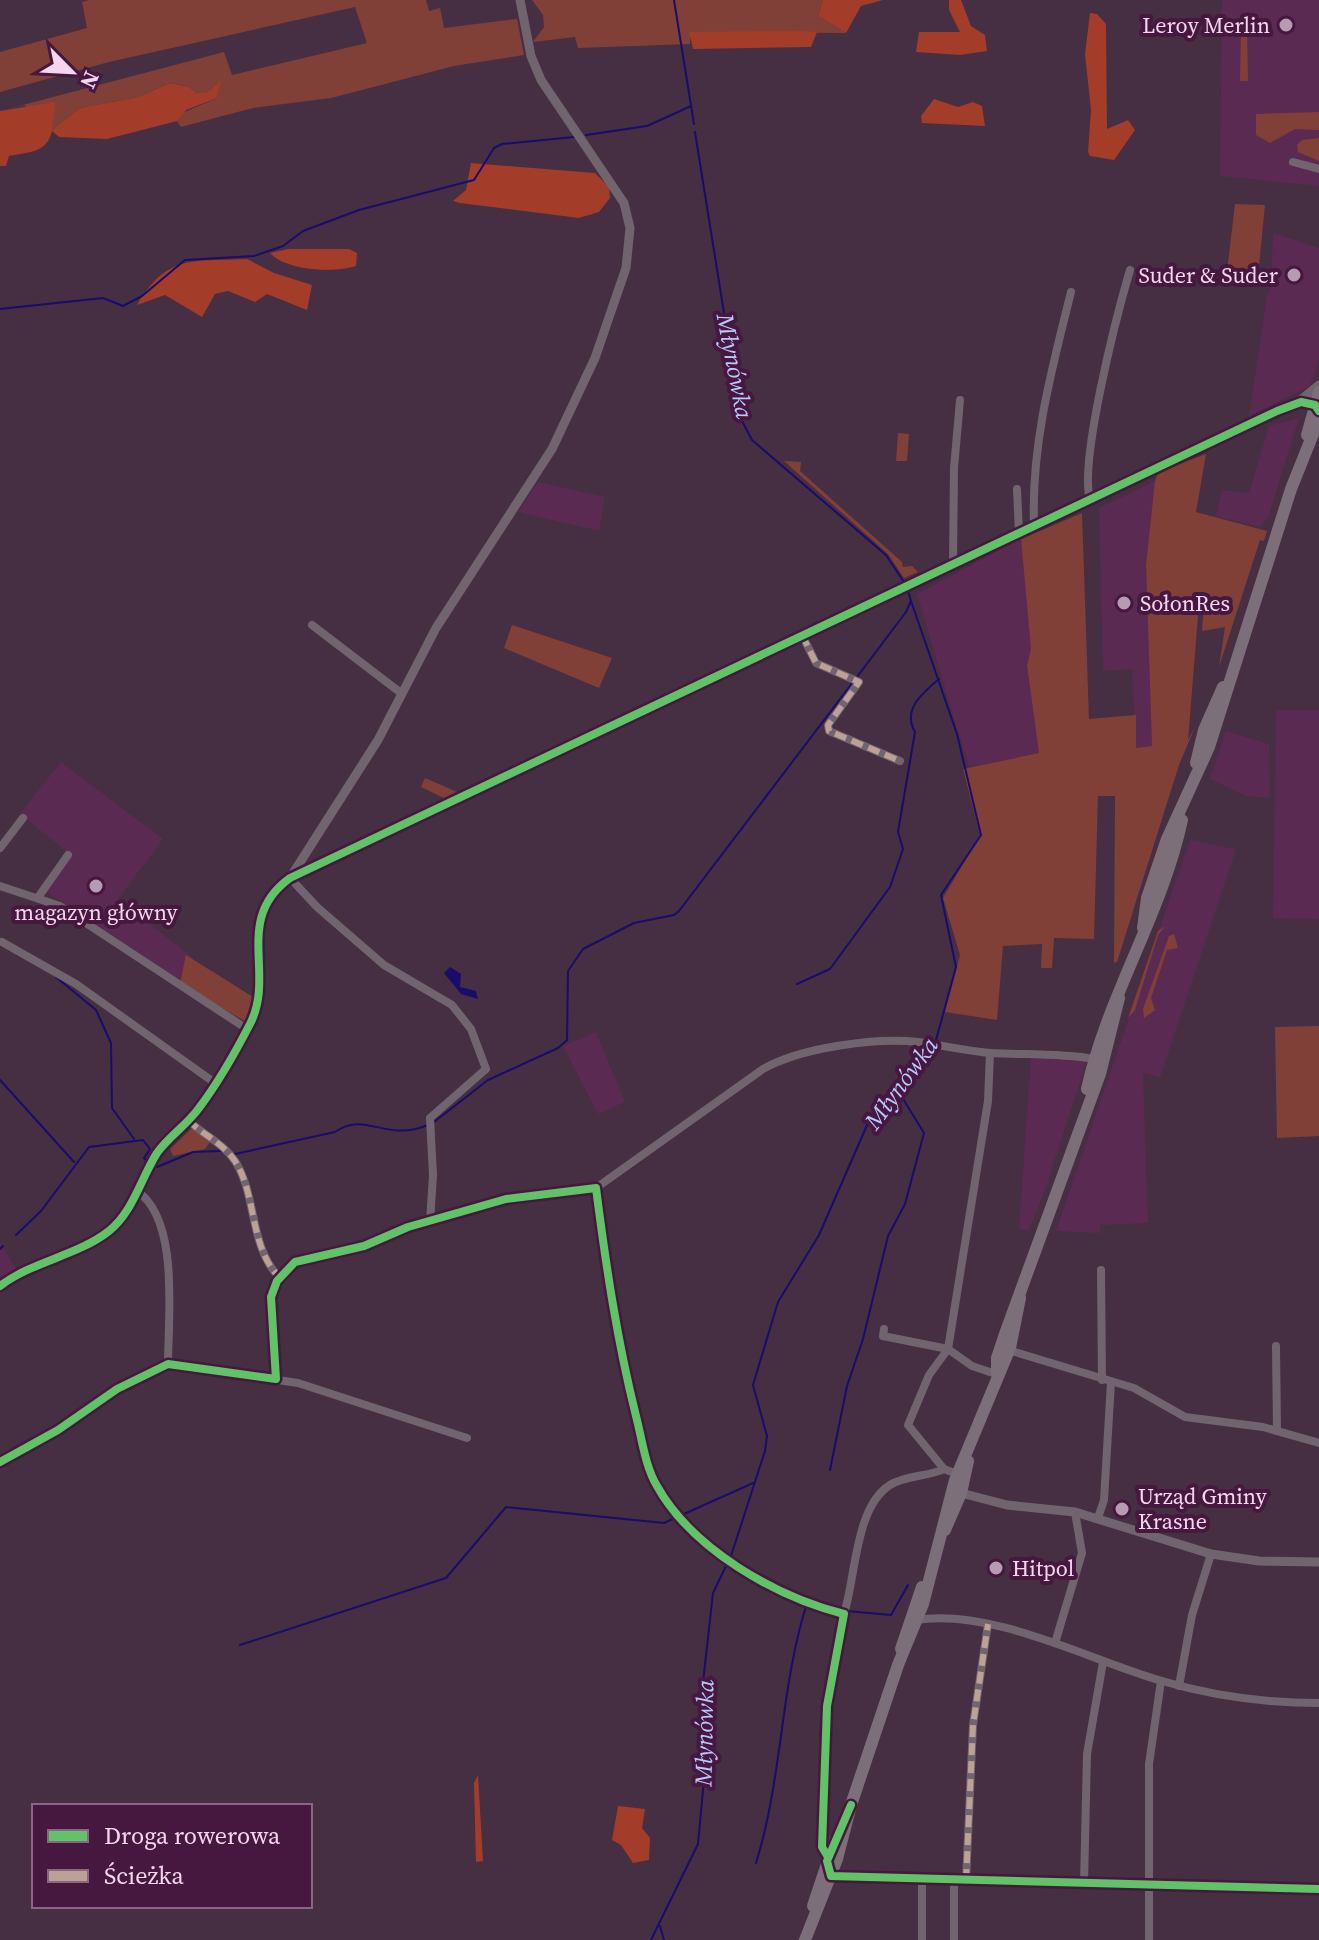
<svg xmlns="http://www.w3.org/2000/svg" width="1319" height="1940" viewBox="0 0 1319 1940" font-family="'Source Serif 4',serif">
<rect width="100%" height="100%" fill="#462e43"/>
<g fill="#5b2a53">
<path d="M1222,0h97v186l-99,-10z"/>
<path d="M1273,233l46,15v111l-9,27 -61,30 18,-120 4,-10z"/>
<path d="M1299,418l-31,100 -8,9 -44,-11 6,-26 27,3 20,-67z"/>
<path d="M1155,481l-9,84 6,181 -16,2 -4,-79 -29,2 -4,-163z"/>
<path d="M538,482l67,15 -6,34 -81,-19z"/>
<path d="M1021,539l10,110 -4,16 12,88 -70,14 -52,-173z"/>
<path d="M1276,710h43v209l-46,-1z"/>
<path d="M1226,731l43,13 1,54 -24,-2 -36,-17z"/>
<path d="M61,762l102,77 -45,60 75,59 -14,22 -131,-87 -12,-2 28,-35 1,-6 -45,-36z"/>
<path d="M1190,840l46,9 -76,228 -17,-4 5,150 -48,2v8l-44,-2z"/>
<path d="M596,1032l29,70 -27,12 -35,-68z"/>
<path d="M1031,1057h57l-42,130 -17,43 -10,-1z"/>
<path d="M3,1248l14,22 -17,9v-28z"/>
</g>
<g fill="#804037">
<path d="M89,0h337l3,11 11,-3 4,20 73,-9 7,36 -70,11 -123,32 -78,10 -72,19 -4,-6 3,-7 37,-16 3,-17 -11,10 -12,2 -8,-6 -19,-4 -32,14 -58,11 -29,23 -27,-26 -24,6 224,-59 8,23 135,-32 -12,-36 -246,55 -109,30v-40l87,-24 -5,-26z"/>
<path d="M532,0h291l-5,16 28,17 -156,-1v12l-112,4 -3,-11 -42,5 11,-15 -1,-12z"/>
<path d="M1247,29l1,52h-8l1,-50z"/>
<path d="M1319,112v18l-24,-1 -25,14 -14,-8v-21z"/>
<path d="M1319,138v23l-21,-9 -1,-7 5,-5z"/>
<path d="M1235,204l30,1 -8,80 -31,-5z"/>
<path d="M898,433l11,1 -2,27h-11z"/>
<path d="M1206,454l-10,58 71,19 -3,10 -4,-1 -41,127 6,-40 -23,4 2,-26 -5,-1 -11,136 7,-13 -16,38 -62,197 -3,1 1,-167h-17l-4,143 -40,-1 -2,30h-11l1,-24 -39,2 -6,74 -52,-8 15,-57 -17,-57 37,-63 -17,-66 76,-16 -12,-88 4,-16 -10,-110 61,-26 7,206 47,-4v33l16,-2 -6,-181 9,-84 3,-9z"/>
<path d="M784,461l17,1 -1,9 102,91 1,5 9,-1 6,6 -14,6 -16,-24z"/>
<path d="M512,625l100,33 -13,30 -95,-40z"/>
<path d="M425,778l32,14 -13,6 -23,-11z"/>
<path d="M1165,926l-7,9 -23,75 -7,8 30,-87z"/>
<path d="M1174,934l4,14 -11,2 -16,48 4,12 -11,8 -1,-9 26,-73z"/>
<path d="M186,955l67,42 -7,25 -66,-39z"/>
<path d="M1319,1026v110l-42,2 -2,-111z"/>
<path d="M192,1128l18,14 -5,7 -32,7 -3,-7z"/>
</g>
<g fill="#a43c2a">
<path d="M823,0h60l-22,6 -15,27 -28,-17z"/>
<path d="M949,0h12l10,26 14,9 2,16 -27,4 -44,-3 3,-20h41l-11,-22z"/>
<path d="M1090,13l7,1 9,10 1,105 21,-9 7,10 -21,30 -24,-4 -2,-4 3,-42 -6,-56z"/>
<path d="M689,32l111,-1 17,1 -6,15 -118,2z"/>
<path d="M221,80l-4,18 -31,12 -9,11 -70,18 -48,-2 -7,-6c-5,22 -23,21 -43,25l-3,10h-6v-55l55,-9 -3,28 28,-22 58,-11 32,-14 19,4 8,6 12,-2z"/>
<path d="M934,99l24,8 15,-5 9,4 3,20 -63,-3 -1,-7z"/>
<path d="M471,163l124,10 14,14 1,11 -11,14 -20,6 -119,-15 -7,-2 13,-11z"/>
<path d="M288,249h61l8,4 -1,13c-21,7 -70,5 -86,-13z"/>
<path d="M247,259l27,14 38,12 -5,25 -40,-16 -12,8 -27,-11 -13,3 -13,23 -37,-22 -28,10c31,-52 56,-43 110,-46z"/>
<path d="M478,1775l5,86 -7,1 -2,-79z"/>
<path d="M618,1806l27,3 -3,19 8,10 -1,22 -16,3 -12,-18 -9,-5z"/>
</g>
<path fill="#1a0c6b" d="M450,967l11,7 -1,13 16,4 2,8 -17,-5 -17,-21z"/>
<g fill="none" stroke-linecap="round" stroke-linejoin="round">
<g stroke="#1a0c6b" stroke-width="2">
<path d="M674,0l20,124"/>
<path d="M695,132l46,287 11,21 134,115 18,27"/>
<path d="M586,135l61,-9 44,-20"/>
<path d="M0,309l103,-11 20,8 19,-10 43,-36 69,-4 29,-10 20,-15 56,-21 115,-30 20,-32 8,-4 72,-7"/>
<path d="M911,601l46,133 24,101 -40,60 15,72 -20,73"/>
<path d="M857,677l49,-65 5,-11 -3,-10"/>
<path d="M56,977l40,33 15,33 1,65 22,31"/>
<path d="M797,984l33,-15 60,-82 13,-38 -5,-17 17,-100c-13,-22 7,-39 24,-53"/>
<path d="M0,1080l74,82"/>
<path d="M434,1122l54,-42 70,-32 9,-8 1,-69 15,-22 51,-26 40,-8 5,-4 174,-229"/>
<path d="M235,1154l100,-22c31,-22 50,11 93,-7"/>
<path d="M157,1167l36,-15 27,-1"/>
<path d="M16,1235l25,-24 48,-64 54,-7 7,9 -6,9 4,4"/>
<path d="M0,1249l3,-3"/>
<path d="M830,1470l17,-84 16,-47 25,-103 17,-32 19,-71 -27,-44"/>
<path d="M730,1559l35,-108 2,-15 -14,-51 25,-83 41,-67 49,-112 66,-77"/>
<path d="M732,1559l76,41c-28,85 -25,177 -52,263"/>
<path d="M809,1601l32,9"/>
<path d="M847,1611l44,4 17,-30"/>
<path d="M240,1645l206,-67 60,-71 158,16 89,-40"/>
<path d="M660,1926l4,14"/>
<path d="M651,1940l47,-96 10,-108 -7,-36 12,-107 13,-27"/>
</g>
<g stroke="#71646f" stroke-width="8">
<path d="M1293,162l26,7"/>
<path d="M1017,489l2,44"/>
<path d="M1090,500c-11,-39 27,-186 40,-230"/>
<path d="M1034,524c-3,-79 18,-156 37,-232"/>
<path d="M953,564l1,-96 6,-68"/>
<path d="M312,625l89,68"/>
<path d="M802,635l14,28 43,19 -31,43 1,6 71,30"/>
<path d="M0,848l23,-30"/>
<path d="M290,878l27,29 67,58 68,40 19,24 15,40 -56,49 3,57 -3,47"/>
<path d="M0,886l60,20 187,123"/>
<path d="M39,896l29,-41"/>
<path d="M2,942l74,42 139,99"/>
<path d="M990,1053l-2,48 -40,248 24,17 24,8"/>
<path d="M188,1120c15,15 35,23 47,41 22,34 14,85 44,116"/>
<path d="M137,1191c43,29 31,127 31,173"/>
<path d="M1101,1270l1,110"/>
<path d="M884,1329l-1,7 65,13 -19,26 -21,50 36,44"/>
<path d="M1276,1346l1,85"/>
<path d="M1005,1349l129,39 51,29 78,10 56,16"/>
<path d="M276,1379l-5,-82 6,-16 18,-19 69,-16 44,-19 98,-28 90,-11 167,-119c37,-21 112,-32 155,-27 24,3 48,9 73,11 35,2 68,0 103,6"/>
<path d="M0,1462l58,-32 59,-41 51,-25 130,19 169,55"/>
<path d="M1098,1518l6,-18 7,-118"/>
<path d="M844,1614c12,-38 11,-107 46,-129 16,-10 37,-8 54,-16l13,5"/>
<path d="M916,1620c77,-12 173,40 246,61 51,15 105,22 157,22"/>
<path d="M1055,1643l27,-90 -7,-41"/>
<path d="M1179,1686l13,-71 19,-61"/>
<path d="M828,1877l491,12"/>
<path d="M922,1880v60"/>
<path d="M954,1881v59"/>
<path d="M966,1881l7,-156 15,-101"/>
<path d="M1084,1884l3,-130 16,-92"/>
<path d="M1149,1940v-176l12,-83"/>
</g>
<g stroke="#71646f" stroke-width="9">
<path d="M1297,403l22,-18"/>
<path d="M290,878l88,-138 58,-112 116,-179 43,-91 31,-90 4,-40 -6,-25 -83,-123 -10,-24 -11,-56"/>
<path d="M0,1286c33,-25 77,-30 109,-55 24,-19 32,-53 48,-78 12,-17 30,-28 42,-45 19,-25 36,-55 51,-84 26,-50 -17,-105 40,-146l987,-467 24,-9 17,6"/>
<path d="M956,1495l5,-2 46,12 68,7 136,42 48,7 60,1"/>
</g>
<g stroke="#7c6f79" stroke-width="12">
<path d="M1307,435l12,-43"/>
<path d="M1196,763l8,-33 19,-43"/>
<path d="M1143,928l4,-30 20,-59 42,-92 82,-258 28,-70"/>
<path d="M1087,1089c21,-94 75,-176 95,-269"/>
<path d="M997,1373v-15l9,-27 94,-257 19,-76"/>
<path d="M945,1530l16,-37 7,-32"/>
<path d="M901,1649l21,-62"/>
<path d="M813,1906l22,-66"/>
<path d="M805,1940l32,-81 14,-54 47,-140 25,-61 32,-124 55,-132 10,-50"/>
</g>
<g stroke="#bda197" stroke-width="6" stroke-dasharray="12 6" stroke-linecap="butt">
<path d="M802,635l14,28 43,19 -31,43 1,6 71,30"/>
<path d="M188,1120c15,15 35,23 47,41 22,34 14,85 44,116"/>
<path d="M966,1881l7,-156 15,-101"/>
</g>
<defs>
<g id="cycleway">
<path d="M0,1286c33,-25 77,-30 109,-55 24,-19 32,-53 48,-78 12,-17 30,-28 42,-45 19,-25 36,-55 51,-84 26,-50 -17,-105 40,-146l987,-467 24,-9 14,3 4,6"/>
<path d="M0,1462l58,-32 59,-41 51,-25 108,15 -5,-82 6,-16 18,-19 69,-16 44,-19 98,-28 90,-11c10,78 21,152 40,228 6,23 9,50 21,70 35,63 119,111 187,128l-17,92 -5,141 6,10"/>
<path d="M851,1805l-24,56 4,15 488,13"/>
</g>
</defs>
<use href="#cycleway" stroke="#46183f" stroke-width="13"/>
<use href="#cycleway" stroke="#61c268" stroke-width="8"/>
</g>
<g fill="#b79bb2" stroke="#46183f" stroke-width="3">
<circle cx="1286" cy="25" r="8"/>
<circle cx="1294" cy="275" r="8"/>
<circle cx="1124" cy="603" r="8"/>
<circle cx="96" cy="886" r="8"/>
<circle cx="1122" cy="1509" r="8"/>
<circle cx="996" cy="1568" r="8"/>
</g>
<g text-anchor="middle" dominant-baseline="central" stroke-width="8" stroke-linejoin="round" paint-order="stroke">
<g font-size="22" fill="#f4d6ed" stroke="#46183f" text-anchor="start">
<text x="1270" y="25" text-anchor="end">Leroy Merlin</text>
<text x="1278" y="275" text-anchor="end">Suder &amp; Suder</text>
<text x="1140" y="603">SołonRes</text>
<text x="96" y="912" text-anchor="middle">magazyn główny</text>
<text x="1138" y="1496">Urząd Gminy<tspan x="1138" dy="25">Krasne</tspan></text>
<text x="1012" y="1568">Hitpol</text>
</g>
<g font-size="24" font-style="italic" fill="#bac8fc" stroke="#46183f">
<text transform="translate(735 366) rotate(79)">Młynówka</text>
<text transform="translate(901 1083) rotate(-54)">Młynówka</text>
<text transform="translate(704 1733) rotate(-89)">Młynówka</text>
</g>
</g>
<rect x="32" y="1804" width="280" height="104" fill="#46183f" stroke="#8c6485" stroke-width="2"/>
<rect x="48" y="1830" width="40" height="12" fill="#61c268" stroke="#8c6485" stroke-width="2"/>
<text x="104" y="1844" font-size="24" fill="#f4d6ed">Droga rowerowa</text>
<rect x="48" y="1870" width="40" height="12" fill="#bda197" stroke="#8c6485" stroke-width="2"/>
<text x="104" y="1884" font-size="24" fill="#f4d6ed">Ścieżka</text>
<g transform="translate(72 72) rotate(114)" stroke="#46183f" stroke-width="6" paint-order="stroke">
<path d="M0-6L14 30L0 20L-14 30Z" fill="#f4d6ed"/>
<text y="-12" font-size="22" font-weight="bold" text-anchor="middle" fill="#f4d6ed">N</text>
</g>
</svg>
